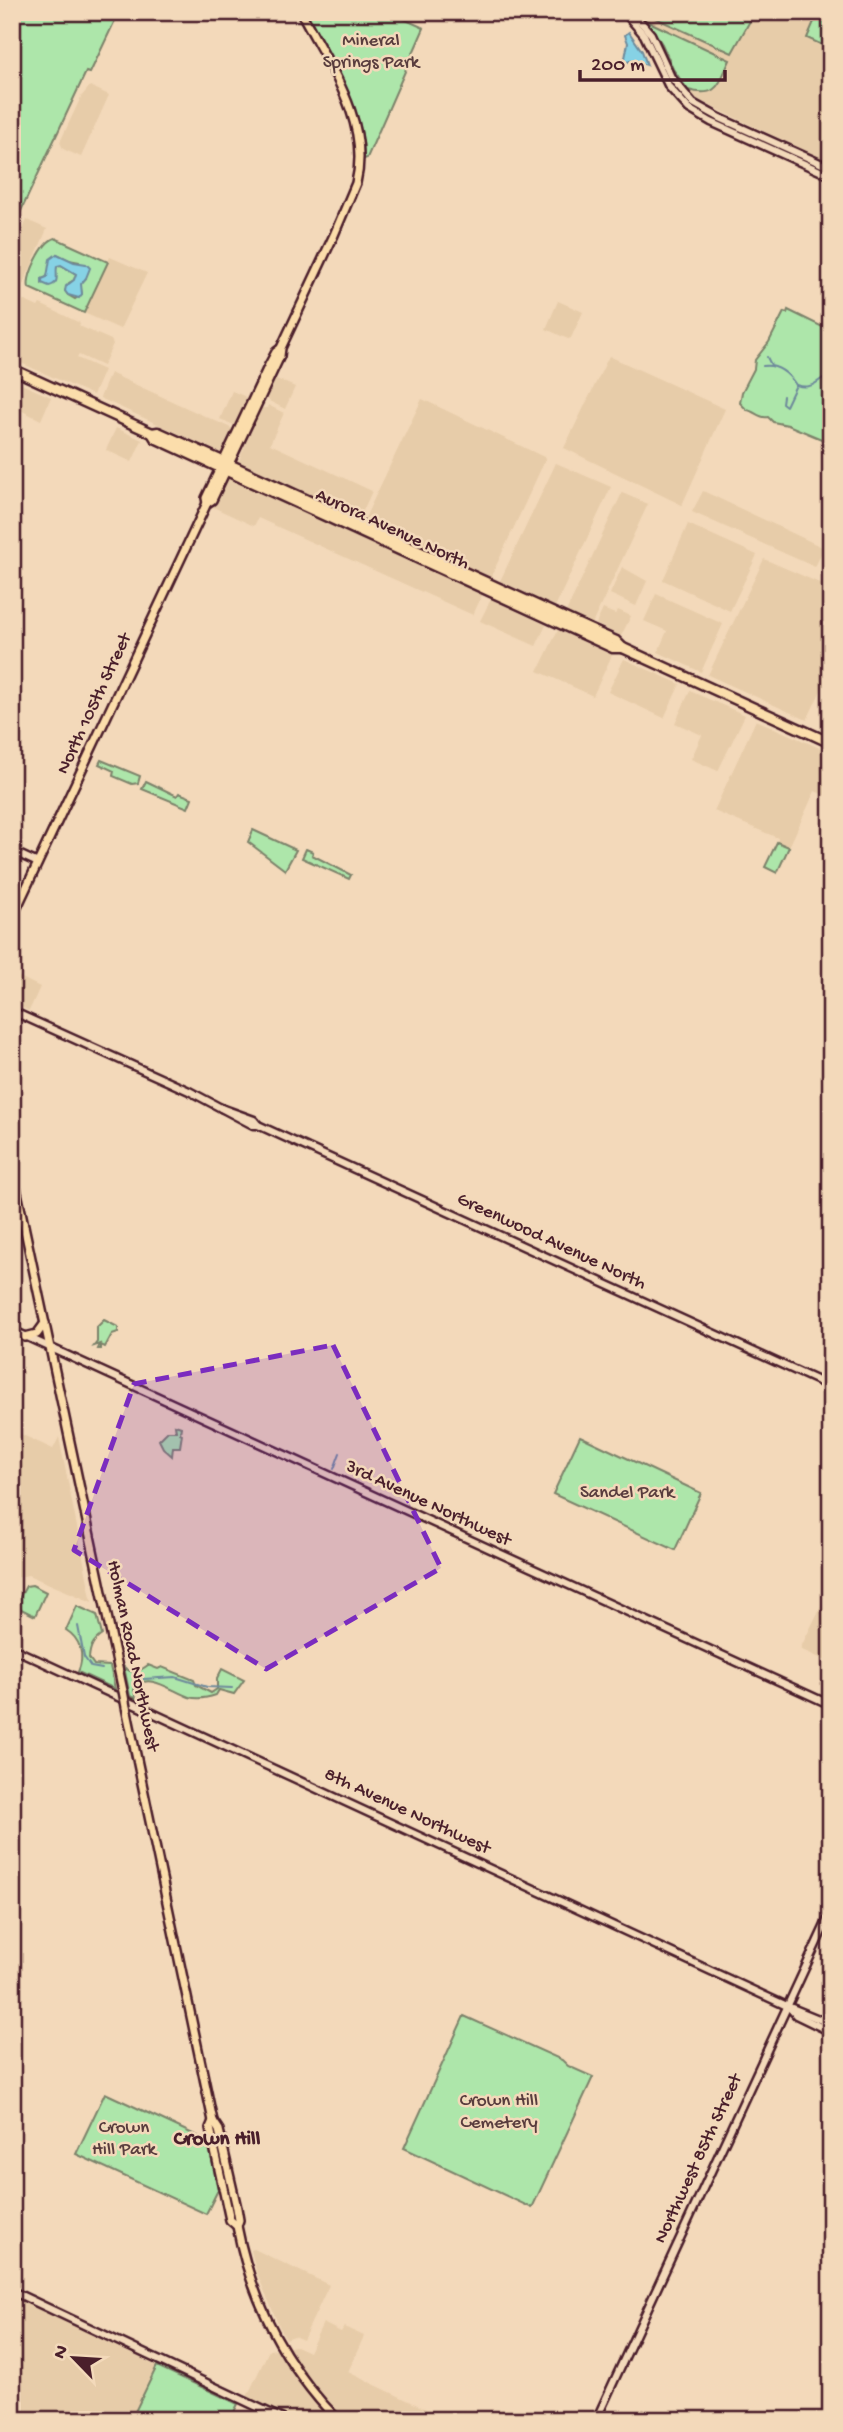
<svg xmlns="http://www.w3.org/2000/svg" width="843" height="2432" viewBox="0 0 843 2432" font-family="'Gochi Hand',sans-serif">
<rect width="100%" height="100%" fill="#f3d9ba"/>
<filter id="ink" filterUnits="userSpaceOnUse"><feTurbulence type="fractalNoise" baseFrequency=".0143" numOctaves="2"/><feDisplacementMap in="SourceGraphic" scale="14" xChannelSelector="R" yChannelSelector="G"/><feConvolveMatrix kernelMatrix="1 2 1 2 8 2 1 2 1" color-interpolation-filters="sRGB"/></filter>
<g filter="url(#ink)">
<g fill="#e7cca9">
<path d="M640,12h191v151l-133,-63 -15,-14 -10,-17 -11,-25z"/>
<path d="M90,86l19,9 -28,62 -18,-8 -3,-7 21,-45z"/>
<path d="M27,220l20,9 -24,56 -11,-4v-29z"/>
<path d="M110,257l37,16 -27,56 -36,-16z"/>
<path d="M12,295l26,12 2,-3 40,19 -1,3 32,14 2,4 -10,22 -24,-11 -2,3 27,12 -11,25 -81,-36z"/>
<path d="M558,301l25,11 -12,26 -3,1 -22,-10z"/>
<path d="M609,356l116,53 -43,96 -118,-57z"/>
<path d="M110,373l123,56 -11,22 -3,1 -119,-54z"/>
<path d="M274,378l21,9 -10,22 -16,-8 -3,-6z"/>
<path d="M12,380l39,17 -10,23 -29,-14z"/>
<path d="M232,391l12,5 4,6 -12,24 -16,-7z"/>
<path d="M422,399l124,59 -56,121 -127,-57z"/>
<path d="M268,405l16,8 -14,31 102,47 -19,42 130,60 -10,22 -215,-97 -4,8 -41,-19 12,-26 6,-2 30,-71h6z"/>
<path d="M116,428l26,12 -10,22 -26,-12z"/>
<path d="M556,463l55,24 -56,120 -55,-26z"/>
<path d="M703,491l121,57 -9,19 -123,-55z"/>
<path d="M622,493l26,11 -56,120 -26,-12z"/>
<path d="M688,524l69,31 -27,56 -67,-31z"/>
<path d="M764,559l67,29v81l-24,51 -99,-45z"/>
<path d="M622,567l25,14 -11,25 -26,-12z"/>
<path d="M656,594l67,30 -22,48 -43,-20 9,-21 -23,-10z"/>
<path d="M491,599l55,26 -10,21 -56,-25z"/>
<path d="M603,609l12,5 3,-4 13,6 -10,20 -25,-12z"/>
<path d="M558,630l54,25 -19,41 -55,-25z"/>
<path d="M624,659l56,25 -16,34 -56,-26z"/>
<path d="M690,691l55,24 -27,56 -27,-12 11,-24 -27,-12z"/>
<path d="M756,720l75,33v45l-16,-7 -26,56 -12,-5 1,-4 -64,-27z"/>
<path d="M12,973l28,14 -11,24 -17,-8z"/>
<path d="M12,1430l41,19 6,-12 33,165 -64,-27 -16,4z"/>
<path d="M831,1586v77l-31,-14z"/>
<path d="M254,2249l75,36 -26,55 -9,-4 -8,3 -6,-11 -24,-57 -5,-21z"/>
<path d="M12,2297l145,69 -26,54h-119z"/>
<path d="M323,2323l18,9 3,-5 20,9 -16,36 101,48h-164l-40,-19 24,-51 27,-4 13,6z"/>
</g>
<g fill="#ade6aa" stroke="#7c826a" stroke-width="2" fill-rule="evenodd">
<path d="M12,12h107l-29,61 -4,-1 -74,158z"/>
<path d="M306,12h82l36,16 -57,130 -3,1c1,-51 -35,-102 -58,-147z"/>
<path d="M642,12h113l-23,41z"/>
<path d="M818,12h13v37l-24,-11z"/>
<path d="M647,21l83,39c-12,25 -12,38 -42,30l-15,-21 -11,-25z"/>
<path d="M55,238l53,24 -24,51 -55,-25c-3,-12 13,-46 26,-50zM57,254l12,6 10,2 7,16 -6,6 2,10 -7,5 -7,-4 -3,-4 4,-8 5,-3 2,-6 -15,-9h-4l-1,5 -14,13v-4l5,-2z"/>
<path d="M788,310l43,21v112l-43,-18 -15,-3 -5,-5c-9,2 -13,-6 -21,-7l-7,-7 2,-11 12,-23 1,-9 14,-18 15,-30 3,1z"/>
<path d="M101,760l39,16 -2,7 -6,1 -19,-8 1,-5 -15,-7z"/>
<path d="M146,781l31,15 2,-3 13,5 -4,10 -46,-19z"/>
<path d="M253,830l43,20 -11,20 -37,-28z"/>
<path d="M777,842l12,5 -12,26 -12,-6z"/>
<path d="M306,849l7,3 -1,3 39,20 -2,4 -47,-21z"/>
<path d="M104,1320l14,7v5l-6,2 -7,13 -4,-2v4h-3l2,-5 -6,2 3,-4v-15z"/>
<path d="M175,1425l6,2 -1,6 2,1 -2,13h-7l-1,9 -9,-8 -4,-8 9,-9h8z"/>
<path d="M580,1436l121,57 -26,57 -122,-56z"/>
<path d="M32,1585l14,7 -11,24 -20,-10 11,-20z"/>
<path d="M77,1606l20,9 5,20c-9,6 -12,12 -13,23l5,7 16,1 5,23 -37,-17c7,-16 3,-33 -12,-42z"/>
<path d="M148,1665l10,4 4,-2 32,13 2,5 15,8 6,-4v-10l5,-10 22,11 -10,14 -15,-4 -3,5c-9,3 -18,5 -27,2 -16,-5 -43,-28 -55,-7l2,9 -6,-3 -6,-29c8,8 16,4 24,-2z"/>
<path d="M464,2016l98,44 6,6 25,11 -61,131 -128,-60z"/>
<path d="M105,2093l103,48 10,49 -12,24 -130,-60z"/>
<path d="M157,2366l81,38 -8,16h-99z"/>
</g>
<g fill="#86d2e5" stroke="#6e8a9b" stroke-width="2">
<path d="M629,32l13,19 5,14 -14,-5 -9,3 4,-20 -3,-8z"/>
<path d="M57,254l17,8 12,2 4,4 -4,10 -5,6 1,10 -3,4 -11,-3 -3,-4 1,-5 8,-6 2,-6 -15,-9 -4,1c-2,9 4,17 -8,20l-7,-3v-4l5,-2 3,-18z"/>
</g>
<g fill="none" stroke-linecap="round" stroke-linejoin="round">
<g stroke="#6e8a9b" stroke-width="2">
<path d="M767,357l4,8"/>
<path d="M763,366c15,-2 25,7 33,19"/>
<path d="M783,396l-1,7 4,3 10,-21c12,4 18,0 27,-7l8,3"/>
<path d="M334,1469l6,-16"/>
<path d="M78,1626l6,31 7,10 11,2"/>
<path d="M133,1676l10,3 32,-2 32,10 25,1"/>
</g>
<defs>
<g id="secondary">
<path d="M624,12l20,23 25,52 20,22 22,13 120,54"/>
<path d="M632,12l19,22 20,43 22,26 27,15 111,50"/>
<path d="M12,851l26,12"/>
<path d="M12,1011l177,80 64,34h5l573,262"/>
<path d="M221,1108l33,12 4,5"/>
<path d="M12,1330l819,375"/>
<path d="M12,1648l775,358 44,18"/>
<path d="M789,2007l7,8 35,17"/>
<path d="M12,2291l273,129"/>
<path d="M596,2420l235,-508"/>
</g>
<g id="primary">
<path d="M207,503l-1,-5 63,-133 7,-13 4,-3"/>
<path d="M12,918l195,-415 5,-3 68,-144 1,-8 53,-113 22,-52c15,-62 -28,-118 -55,-171"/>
<path d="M12,1169l111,522"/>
<path d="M25,1337l12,-3 8,-11"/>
<path d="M126,1707l87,414 6,9 18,78 2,12 -2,6c14,73 48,140 101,194"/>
<path d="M213,2121l-3,7 20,92 7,6"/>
</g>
<g id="highway">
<path d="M12,369l140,64 3,5 458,210h10"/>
<path d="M152,433l6,-1 60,27 373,171 25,11 7,7 208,95"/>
</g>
</defs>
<use href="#secondary" stroke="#4a1f2b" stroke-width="11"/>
<use href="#primary" stroke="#4a1f2b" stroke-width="12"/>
<use href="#highway" stroke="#4a1f2b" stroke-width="13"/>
<use href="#secondary" stroke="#f3d9ba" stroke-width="6"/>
<use href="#primary" stroke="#fbddab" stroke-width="7"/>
<use href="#highway" stroke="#fbddab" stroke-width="8"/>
<defs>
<path id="primary-bridge" d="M123,1691l3,16"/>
</defs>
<use href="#primary-bridge" stroke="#4a1f2b" stroke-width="12" stroke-linecap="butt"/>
<use href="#primary-bridge" stroke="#fbddab" stroke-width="7"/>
</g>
</g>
<path fill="#7b2cbf" fill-opacity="0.2" stroke="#7b2cbf" stroke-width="5" stroke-dasharray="14 9" stroke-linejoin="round" d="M333,1345l108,223 -175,101 -192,-119 60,-166z"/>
<g text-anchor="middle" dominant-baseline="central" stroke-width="5" stroke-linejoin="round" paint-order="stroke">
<g font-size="19" fill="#593d3e" stroke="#f3d9ba">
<text x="371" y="41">Mineral<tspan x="371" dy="22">Springs Park</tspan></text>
<text x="627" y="1493">Sandel Park</text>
<text x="499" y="2101">Crown Hill<tspan x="499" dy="22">Cemetery</tspan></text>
<text x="124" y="2128">Crown<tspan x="124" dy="22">Hill Park</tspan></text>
</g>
<g font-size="19" fill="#4a1f2b" stroke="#f3d9ba">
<text transform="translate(392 530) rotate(25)">Aurora Avenue North</text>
<text transform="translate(95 704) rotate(-65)">North 105th Street</text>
<text transform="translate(551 1242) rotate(25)">Greenwood Avenue North</text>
<text transform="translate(428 1504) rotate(25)">3rd Avenue Northwest</text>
<text transform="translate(132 1656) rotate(78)">Holman Road Northwest</text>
<text transform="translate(407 1812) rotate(25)">8th Avenue Northwest</text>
<text transform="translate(699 2159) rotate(-65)">Northwest 85th Street</text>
</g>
<g font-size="21" font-weight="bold" fill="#4a1f2b" stroke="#f3d9ba">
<text x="217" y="2140">Crown Hill</text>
</g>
</g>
<rect width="843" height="2432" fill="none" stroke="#f3d9ba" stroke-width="42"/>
<rect x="21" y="21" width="801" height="2390" fill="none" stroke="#4a1f2b" stroke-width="2.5" filter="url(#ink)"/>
<g transform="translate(74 2358) rotate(295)" stroke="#f3d9ba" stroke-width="5" paint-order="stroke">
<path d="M0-5L12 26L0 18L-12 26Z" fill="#4a1f2b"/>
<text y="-10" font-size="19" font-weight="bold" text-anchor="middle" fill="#4a1f2b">N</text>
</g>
<path d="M580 70v10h145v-10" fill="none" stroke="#4a1f2b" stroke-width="3.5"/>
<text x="591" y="70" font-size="21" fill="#4a1f2b" stroke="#f3d9ba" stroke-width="5" paint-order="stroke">200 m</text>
</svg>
